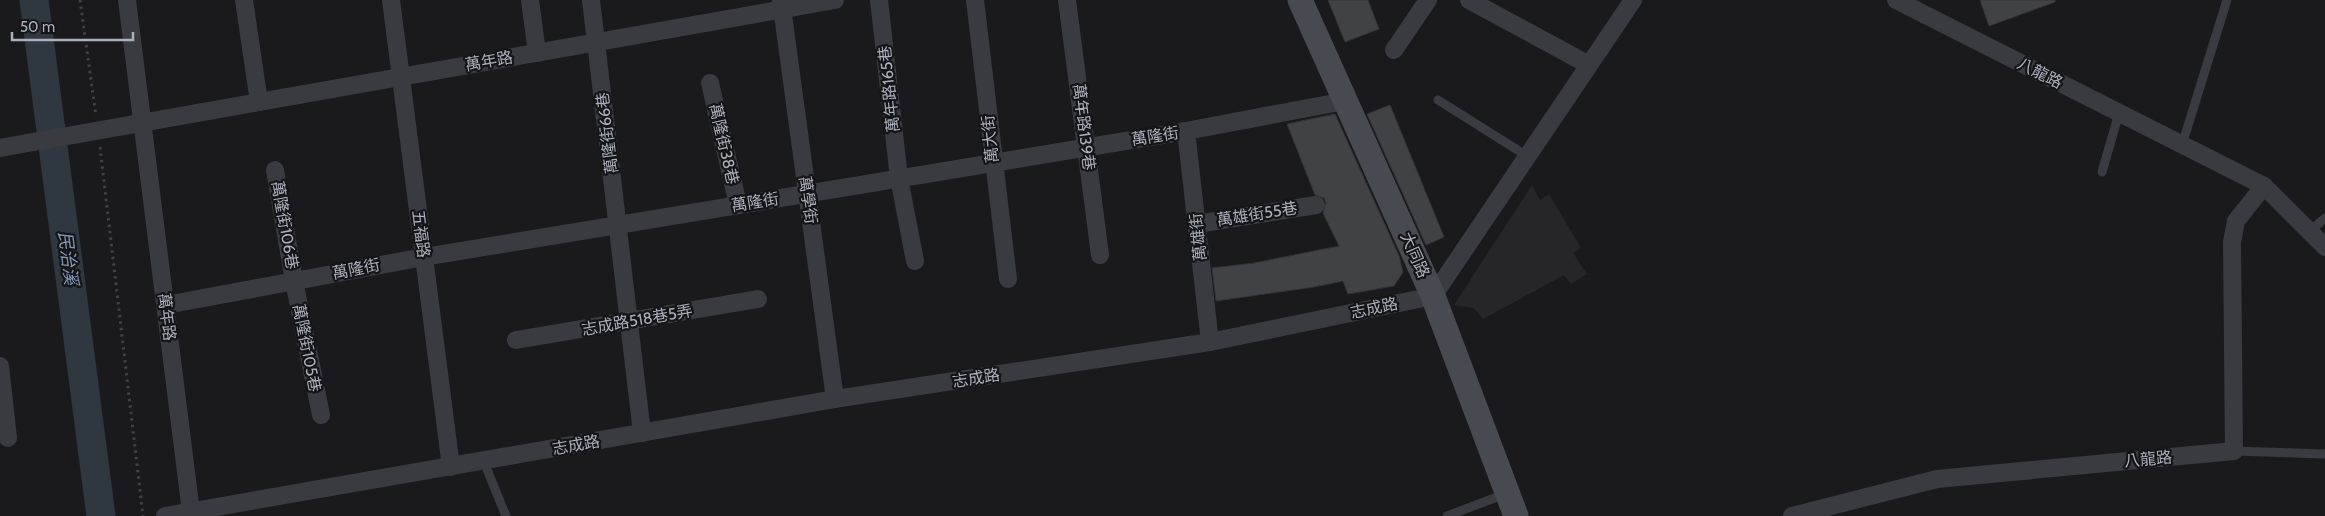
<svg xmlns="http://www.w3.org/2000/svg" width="2325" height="516" viewBox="0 0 2325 516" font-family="Cabin,'Noto Sans TC',sans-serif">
<rect width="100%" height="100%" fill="#1a1a1c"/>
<path fill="#262529" d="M1532,185l8,15 9,-6 32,54 -8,5 14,21 -16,10 -7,-9 -81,44 -9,-11 -20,-3z"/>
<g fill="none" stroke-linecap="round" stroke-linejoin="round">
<path stroke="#2f3741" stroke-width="29" d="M34,0l67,516"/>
</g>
<g fill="#414246" stroke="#343338">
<path d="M1328,0h40l11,29 -34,13z"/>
<path d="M1980,0h75v2l-66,24z"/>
<path d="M1390,105l54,132 -18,8 -59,-131z"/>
<path d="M1335,114l64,142 4,16 -9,14 -46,8 -5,-13 -29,6 -98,14 -4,-33 42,-5 85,-17 -16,-33 3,-10 -2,-5 -9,-3 -28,-71z"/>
</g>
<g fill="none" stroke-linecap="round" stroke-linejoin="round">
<g stroke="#404248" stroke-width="3" stroke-dasharray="2.5 4" stroke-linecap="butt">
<path d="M80,0l16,116"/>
<path d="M100,147l43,369"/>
</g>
<g stroke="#3a3b41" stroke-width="9">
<path d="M1438,100l89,56"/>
<path d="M2182,145l45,-145"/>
<path d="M2102,172l17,-59"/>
<path d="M2309,232l16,-14"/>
<path d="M2234,451l91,3"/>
<path d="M484,462l22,54"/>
<path d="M1447,516l58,-22"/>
</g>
<g stroke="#3a3b41" stroke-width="18">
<path d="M127,0l64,512"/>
<path d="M244,0l15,102"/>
<path d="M391,0l60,467"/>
<path d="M530,0l7,53"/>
<path d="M591,0l51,433"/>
<path d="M781,0l54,399"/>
<path d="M879,0l20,178 16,83"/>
<path d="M975,0l33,279"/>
<path d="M1067,0l33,255"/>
<path d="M1469,0l120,65"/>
<path d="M1896,0l368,186 61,61"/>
<path d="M1394,50l34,-50"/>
<path d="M710,83l28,122"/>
<path d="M1186,131l24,211"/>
<path d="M0,148l835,-148"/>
<path d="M275,170l19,111 27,134"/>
<path d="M1197,224l119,-19"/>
<path d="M166,305l258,-48 762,-126 159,-30"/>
<path d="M516,340l242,-41"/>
<path d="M0,366l8,72"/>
<path d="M165,516l670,-117 375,-57 223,-46 200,-296"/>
<path d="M1792,516l145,-37 297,-28 -2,-209 4,-21 28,-35"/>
</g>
<path stroke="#484a51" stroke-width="25" d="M1300,0l133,296 83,220"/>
</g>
<g text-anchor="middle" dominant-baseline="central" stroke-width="4.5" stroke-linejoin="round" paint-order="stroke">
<g font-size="16" fill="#acafbc" stroke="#151417">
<text transform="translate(489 61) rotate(-10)">萬年路</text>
<text transform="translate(2040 73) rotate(27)">八龍路</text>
<text transform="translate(889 89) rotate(-96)">萬年路165巷</text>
<text transform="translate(1084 127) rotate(83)">萬年路139巷</text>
<text transform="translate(607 133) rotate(-97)">萬隆街66巷</text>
<text transform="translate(1155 136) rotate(-9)">萬隆街</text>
<text transform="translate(990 139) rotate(-96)">萬大街</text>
<text transform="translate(724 144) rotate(77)">萬隆街38巷</text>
<text transform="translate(808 200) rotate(82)">萬學街</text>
<text transform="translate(755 202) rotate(-9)">萬隆街</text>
<text transform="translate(1257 214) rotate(-9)">萬雄街55巷</text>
<text transform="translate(285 225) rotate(80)">萬隆街106巷</text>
<text transform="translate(421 234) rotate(83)">五福路</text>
<text transform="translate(1198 237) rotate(-96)">萬雄街</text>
<text transform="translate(1415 255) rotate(66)">大同路</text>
<text transform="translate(356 269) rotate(-11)">萬隆街</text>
<text transform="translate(1374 308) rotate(-12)">志成路</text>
<text transform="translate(167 317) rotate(83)">萬年路</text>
<text transform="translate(637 320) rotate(-10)">志成路518巷5弄</text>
<text transform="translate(307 348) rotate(79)">萬隆街105巷</text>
<text transform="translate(976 378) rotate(-9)">志成路</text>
<text transform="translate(576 445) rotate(-10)">志成路</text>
<text transform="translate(2148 459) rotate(-5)">八龍路</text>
</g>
<g font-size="18" font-style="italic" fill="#829ab7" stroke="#151417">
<text transform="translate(68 258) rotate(83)">民治溪</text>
</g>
</g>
<path d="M12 32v8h121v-8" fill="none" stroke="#acafbc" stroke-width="2.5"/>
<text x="20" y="32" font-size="15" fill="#acafbc" stroke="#151417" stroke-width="4" paint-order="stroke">50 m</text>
</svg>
